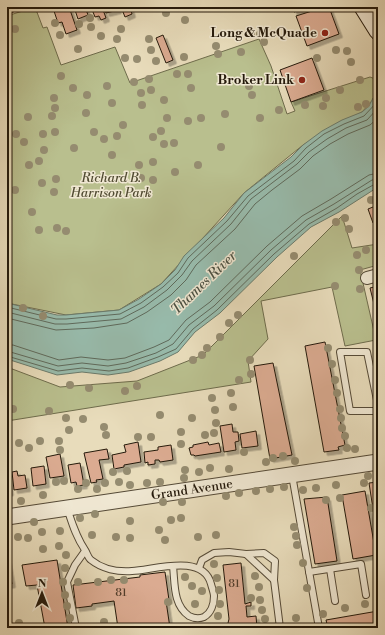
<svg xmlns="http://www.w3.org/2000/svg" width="385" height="635" viewBox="0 0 385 635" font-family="'Libre Bodoni',serif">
<defs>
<filter id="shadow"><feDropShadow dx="3.5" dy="3.5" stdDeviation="0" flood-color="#0004"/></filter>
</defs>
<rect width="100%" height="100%" fill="#e8dcbb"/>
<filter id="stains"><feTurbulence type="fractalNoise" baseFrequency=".005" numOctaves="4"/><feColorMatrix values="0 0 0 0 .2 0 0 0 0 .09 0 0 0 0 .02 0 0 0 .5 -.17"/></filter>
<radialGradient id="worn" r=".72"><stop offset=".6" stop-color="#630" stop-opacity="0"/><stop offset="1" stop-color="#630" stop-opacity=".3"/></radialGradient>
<g fill="#b9bf8e" stroke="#6e6c4c">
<path d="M35,7l8,21 4,-1 14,38 54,-18 15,36 129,-44 12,27 16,48 8,-3 -4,-9 79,-25 8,3v14l-16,18 -59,33 -59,48 -83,91 -42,26 -53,5 -59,-12v-287z"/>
<path d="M342,216l10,32 26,-4v21l-18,5 16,70 -31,6 -13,-59 -71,14 7,38 -20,22 3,21 -244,39v-54l53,20 77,-6 66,-26z"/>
</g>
<path fill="#98bcad" stroke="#6a7b6c" d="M378,96v91l-39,25 -28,15 -34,30 -57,56 -25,19 -17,20 -18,9 -31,11 -21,3 -26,-3 -25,3 -50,-16v-56l50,12h9l53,-5 20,-11 22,-15 14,-14 9,-14 40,-38 20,-25 47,-36 12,-12 19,-14 20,-11 20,-8 7,-6 4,-8z"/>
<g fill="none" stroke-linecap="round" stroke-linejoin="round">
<g stroke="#5e6a5c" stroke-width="1">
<path d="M7,307l49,12h10l54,-5 21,-11 22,-16 15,-14 10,-15 39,-37 21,-25 46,-35 12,-13 18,-14 20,-10 20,-8 14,-15"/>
<path d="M7,312l48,12h12l54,-5 23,-12 23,-17 15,-15 10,-14 39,-37 20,-25 46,-35 12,-12 18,-13 19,-11 21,-8 11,-12"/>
<path d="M7,318l49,12 38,-2 33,-5 20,-11 24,-17 15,-15 10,-15 39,-36 20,-25 17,-14 28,-21 13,-13 17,-12 18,-10 22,-9 8,-7"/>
<path d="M7,345h6l46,15 22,-3 27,3 17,-2 29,-11 15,-7 17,-20 24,-18 57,-56 35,-30 29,-17 38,-24 9,-2"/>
<path d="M7,351l51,15 24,-3 26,3 18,-3 30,-10 17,-9 16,-19 25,-19 57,-56 35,-30 28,-16 38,-24 6,-1"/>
<path d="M7,356l51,15 24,-3 27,3 19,-3 30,-11 18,-8 17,-20 24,-19 57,-56 35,-30 28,-16 20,-14 18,-10h3"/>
</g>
</g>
<g fill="#dbab91" stroke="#24190b" filter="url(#shadow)">
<path d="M57,7h12l8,23 -11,4 -4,-12 -4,1 -5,-15z"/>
<path d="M74,7h11l3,8 -10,4z"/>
<path d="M91,7h11l4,11 -5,2 -2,-4 -4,1z"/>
<path d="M104,7h13l1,3 -12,3z"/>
<path d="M121,7h9l2,7 -7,3z"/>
<path d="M292,7h17l-15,5z"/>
<path d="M311,7h18l10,27 -32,12 -11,-30 16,-5z"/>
<path d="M163,35l10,25 -7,3 -10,-25z"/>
<path d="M312,58l12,32 -33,12 -11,-32z"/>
<path d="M378,205v17l-5,1 -5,-14z"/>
<path d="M378,286v26h-2l-6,-24z"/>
<path d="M325,342l20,103 -7,2 1,3 -15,2 -19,-106z"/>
<path d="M273,363l19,92 -22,4 -16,-93z"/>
<path d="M232,424l1,8h5l1,9 -4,1 1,8 -12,2 -4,-26z"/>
<path d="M256,431l2,15 -16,2 -2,-14z"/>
<path d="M138,442l3,20 -17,3v2l-10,2 -2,-14 14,-3 -2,-7z"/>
<path d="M208,442l1,3 10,-2 2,9 -26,4 -1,-1h-3l-2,-7 4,-1v-2z"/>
<path d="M171,445l2,15 -13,2 -1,-2h-4v4l-7,1v-3l-3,1 -1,-11 14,-2v-3z"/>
<path d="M107,449l2,10 -10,1 4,19 -7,1 1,2 -6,1 -7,-30z"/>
<path d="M60,454l4,22 -14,2 -4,-21z"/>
<path d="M80,463l4,22 -7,1 -1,-4 -5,1 -3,-18z"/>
<path d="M44,466l2,18 -13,2 -2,-18z"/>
<path d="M17,471l1,5 7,-1 2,13 -13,2 -2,-18z"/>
<path d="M8,478l2,14 -3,1v-14z"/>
<path d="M378,482v27h-5l-4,-26z"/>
<path d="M365,491l11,64 -23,4 -11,-64z"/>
<path d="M327,497l10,64 -22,3 -11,-65z"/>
<path d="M7,556l5,28 -5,1z"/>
<path d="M57,560l11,68h-23l-8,-43 -11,1 -4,-21z"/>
<path d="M241,563l4,41 6,-2v4h-5l1,11 9,-1 1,12h-35l5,-1 2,-8 -6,-54z"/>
<path d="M165,572l4,28 -3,1 4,27h-52l-4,-27 -22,3v2l-16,2 -3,-23 67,-8v-2z"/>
<path d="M378,611v17h-50l-2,-8z"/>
</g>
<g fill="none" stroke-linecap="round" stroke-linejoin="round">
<defs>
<g id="service">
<path d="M378,405l-11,-53h-27l10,59h28"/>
<path d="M292,475l27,153"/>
<path d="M67,508c5,15 9,29 18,42 2,3 3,8 6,10 11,9 27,12 41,11 22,-1 71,-18 79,13 1,4 3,9 3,12 0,8 -3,17 -10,21 -5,2 -11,1 -15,-1 -16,-11 -14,-32 -16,-50"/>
<path d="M246,554l18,-1 11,8 -1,19"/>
<path d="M199,568l3,-8 12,-7 15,-1 17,2 28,26 6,48"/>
<path d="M330,569l5,32"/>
<path d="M309,572l52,-8 5,31"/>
<path d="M76,628l-9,-46 8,-17 10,-14"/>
</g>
<g id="minor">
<path d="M7,8l2,-1"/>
<path d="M367,278l11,-3"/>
</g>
<g id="tertiary">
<path id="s1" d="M7,517l371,-55"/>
</g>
<path id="secondary" d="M363,7l15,24"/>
</defs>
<use href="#service" stroke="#554a37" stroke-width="8"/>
<use href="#minor" stroke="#554a37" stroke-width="14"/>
<use href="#tertiary" stroke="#554a37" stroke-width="17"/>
<use href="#secondary" stroke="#24190b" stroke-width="19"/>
<use href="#service" stroke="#f0e8d3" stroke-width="6"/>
<use href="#minor" stroke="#f0e8d3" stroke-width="12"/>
<use href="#tertiary" stroke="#f0e8d3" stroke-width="15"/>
<use href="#secondary" stroke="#f0e8d3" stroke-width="17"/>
</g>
<g fill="#958c70">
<circle cx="166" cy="13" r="4"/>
<circle cx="90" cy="18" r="4"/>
<circle cx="185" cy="20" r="4"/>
<circle cx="55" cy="23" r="4"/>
<circle cx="79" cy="24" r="4"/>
<circle cx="91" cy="27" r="4"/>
<circle cx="15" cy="29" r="4"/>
<circle cx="121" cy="29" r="4"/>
<circle cx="251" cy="33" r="4"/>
<circle cx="260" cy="34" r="4"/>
<circle cx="60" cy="35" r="4"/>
<circle cx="101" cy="36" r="4"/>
<circle cx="117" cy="39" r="4"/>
<circle cx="149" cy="39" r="4"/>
<circle cx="264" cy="42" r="4"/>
<circle cx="216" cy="46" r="4"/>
<circle cx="78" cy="49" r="4"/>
<circle cx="151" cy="50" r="4"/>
<circle cx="336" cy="50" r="4"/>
<circle cx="347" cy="51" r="4"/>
<circle cx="241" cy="52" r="4"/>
<circle cx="218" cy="54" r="4"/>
<circle cx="184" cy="57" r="4"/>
<circle cx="125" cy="58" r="4"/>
<circle cx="317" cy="58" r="4"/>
<circle cx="137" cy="59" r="4"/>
<circle cx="156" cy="61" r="4"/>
<circle cx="351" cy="62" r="4"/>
<circle cx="177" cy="74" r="4"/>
<circle cx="188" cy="74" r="4"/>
<circle cx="61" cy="76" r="4"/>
<circle cx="149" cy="79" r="4"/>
<circle cx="360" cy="80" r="4"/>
<circle cx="256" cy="81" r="4"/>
<circle cx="134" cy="82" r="4"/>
<circle cx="107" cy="86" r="4"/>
<circle cx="249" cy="86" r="4"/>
<circle cx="73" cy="88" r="4"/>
<circle cx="191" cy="88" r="4"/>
<circle cx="151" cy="90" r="4"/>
<circle cx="340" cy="90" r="4"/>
<circle cx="141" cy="93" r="4"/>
<circle cx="87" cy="95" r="4"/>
<circle cx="252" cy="95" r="4"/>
<circle cx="54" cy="98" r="4"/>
<circle cx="326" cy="98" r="4"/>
<circle cx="164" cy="100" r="4"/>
<circle cx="112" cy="103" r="4"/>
<circle cx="366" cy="104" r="4"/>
<circle cx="142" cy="105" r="4"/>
<circle cx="305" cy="105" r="4"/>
<circle cx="323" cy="106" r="4"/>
<circle cx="358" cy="107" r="4"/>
<circle cx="55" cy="108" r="4"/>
<circle cx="279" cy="110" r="4"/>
<circle cx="86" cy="113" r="4"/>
<circle cx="225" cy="114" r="4"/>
<circle cx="52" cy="116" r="4"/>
<circle cx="28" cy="117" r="4"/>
<circle cx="167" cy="118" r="4"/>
<circle cx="201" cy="118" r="4"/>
<circle cx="260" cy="118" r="4"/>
<circle cx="188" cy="121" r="4"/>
<circle cx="123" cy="125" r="4"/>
<circle cx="161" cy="131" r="4"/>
<circle cx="55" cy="132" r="4"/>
<circle cx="94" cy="132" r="4"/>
<circle cx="16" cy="134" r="4"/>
<circle cx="43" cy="134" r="4"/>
<circle cx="117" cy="136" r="4"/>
<circle cx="153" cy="137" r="4"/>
<circle cx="104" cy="139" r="4"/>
<circle cx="24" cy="142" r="4"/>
<circle cx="174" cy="143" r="4"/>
<circle cx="164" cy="144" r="4"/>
<circle cx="221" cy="147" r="4"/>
<circle cx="74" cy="148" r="4"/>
<circle cx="44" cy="150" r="4"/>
<circle cx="112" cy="155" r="4"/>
<circle cx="39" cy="161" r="4"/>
<circle cx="153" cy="162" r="4"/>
<circle cx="29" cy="165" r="4"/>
<circle cx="139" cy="165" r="4"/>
<circle cx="198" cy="165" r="4"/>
<circle cx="175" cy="172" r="4"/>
<circle cx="141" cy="178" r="4"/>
<circle cx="56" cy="179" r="4"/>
<circle cx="153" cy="180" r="4"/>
<circle cx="42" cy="183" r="4"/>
<circle cx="15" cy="190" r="4"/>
<circle cx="54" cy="192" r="4"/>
<circle cx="85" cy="195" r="4"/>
<circle cx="371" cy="200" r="4"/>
<circle cx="32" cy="212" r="4"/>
<circle cx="345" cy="218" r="4"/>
<circle cx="336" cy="222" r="4"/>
<circle cx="57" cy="228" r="4"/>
<circle cx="349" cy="229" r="4"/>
<circle cx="39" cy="230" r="4"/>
<circle cx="66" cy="231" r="4"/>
<circle cx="366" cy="250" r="4"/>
<circle cx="357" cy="255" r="4"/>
<circle cx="294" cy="256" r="4"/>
<circle cx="359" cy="270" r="4"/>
<circle cx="335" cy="286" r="4"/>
<circle cx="360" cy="289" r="4"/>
<circle cx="23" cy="308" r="4"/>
<circle cx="238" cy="315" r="4"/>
<circle cx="43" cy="316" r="4"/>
<circle cx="229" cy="323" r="4"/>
<circle cx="220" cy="337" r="4"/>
<circle cx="207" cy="348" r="4"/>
<circle cx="328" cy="348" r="4"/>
<circle cx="202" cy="355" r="4"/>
<circle cx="193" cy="360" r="4"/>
<circle cx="250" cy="360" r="4"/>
<circle cx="332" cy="364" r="4"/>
<circle cx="251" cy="374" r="4"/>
<circle cx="239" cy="380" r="4"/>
<circle cx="335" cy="380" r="4"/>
<circle cx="70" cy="385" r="4"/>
<circle cx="137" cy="386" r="4"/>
<circle cx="89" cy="388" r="4"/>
<circle cx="125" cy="391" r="4"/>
<circle cx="231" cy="393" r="4"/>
<circle cx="337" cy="393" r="4"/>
<circle cx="212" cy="398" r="4"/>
<circle cx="233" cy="407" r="4"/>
<circle cx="13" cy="409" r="4"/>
<circle cx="340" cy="409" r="4"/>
<circle cx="215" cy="410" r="4"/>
<circle cx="49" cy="411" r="4"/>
<circle cx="160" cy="415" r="4"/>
<circle cx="66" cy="418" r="4"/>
<circle cx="192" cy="418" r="4"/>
<circle cx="341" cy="418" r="4"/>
<circle cx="83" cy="419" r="4"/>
<circle cx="216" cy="423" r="4"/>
<circle cx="104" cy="427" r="4"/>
<circle cx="342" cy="428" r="4"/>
<circle cx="69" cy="430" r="4"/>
<circle cx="181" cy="432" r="4"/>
<circle cx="214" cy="433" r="4"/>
<circle cx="106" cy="435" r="4"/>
<circle cx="205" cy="435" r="4"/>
<circle cx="345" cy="436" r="4"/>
<circle cx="138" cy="437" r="4"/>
<circle cx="151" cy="437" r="4"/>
<circle cx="40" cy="441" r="4"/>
<circle cx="59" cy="441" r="4"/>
<circle cx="19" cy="443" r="4"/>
<circle cx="181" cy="444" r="4"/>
<circle cx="29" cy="448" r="4"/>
<circle cx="347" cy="448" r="4"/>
<circle cx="355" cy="449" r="4"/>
<circle cx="60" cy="450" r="4"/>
<circle cx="244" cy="452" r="4"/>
<circle cx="283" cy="456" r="4"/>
<circle cx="273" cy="458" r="4"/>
<circle cx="295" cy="461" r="4"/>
<circle cx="266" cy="462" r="4"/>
<circle cx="210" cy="468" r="4"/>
<circle cx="229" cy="469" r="4"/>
<circle cx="185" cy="470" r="4"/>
<circle cx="127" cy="471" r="4"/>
<circle cx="113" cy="472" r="4"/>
<circle cx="199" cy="472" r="4"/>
<circle cx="368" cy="476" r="4"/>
<circle cx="184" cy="478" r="4"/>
<circle cx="64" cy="481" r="4"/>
<circle cx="56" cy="482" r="4"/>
<circle cx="119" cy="482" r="4"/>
<circle cx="160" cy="482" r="4"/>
<circle cx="86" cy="483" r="4"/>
<circle cx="105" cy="483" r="4"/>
<circle cx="147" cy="483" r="4"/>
<circle cx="364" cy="483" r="4"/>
<circle cx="130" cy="485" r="4"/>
<circle cx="336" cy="485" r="4"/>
<circle cx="284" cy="487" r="4"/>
<circle cx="316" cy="488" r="4"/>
<circle cx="78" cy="489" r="4"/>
<circle cx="97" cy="489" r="4"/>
<circle cx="270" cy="489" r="4"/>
<circle cx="303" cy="490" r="4"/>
<circle cx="256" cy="491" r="4"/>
<circle cx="239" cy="493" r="4"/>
<circle cx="43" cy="495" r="4"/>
<circle cx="226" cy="496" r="4"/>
<circle cx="340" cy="498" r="4"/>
<circle cx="326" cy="500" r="4"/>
<circle cx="21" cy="501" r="4"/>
<circle cx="163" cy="502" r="4"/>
<circle cx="182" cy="502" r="4"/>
<circle cx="371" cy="508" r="4"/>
<circle cx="95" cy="514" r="4"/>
<circle cx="80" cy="518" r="4"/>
<circle cx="181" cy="518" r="4"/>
<circle cx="171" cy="520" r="4"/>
<circle cx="130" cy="521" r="4"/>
<circle cx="34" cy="522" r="4"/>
<circle cx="294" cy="527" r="4"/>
<circle cx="159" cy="530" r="4"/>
<circle cx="60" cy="531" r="4"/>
<circle cx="42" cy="532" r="4"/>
<circle cx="92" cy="535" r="4"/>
<circle cx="216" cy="535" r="4"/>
<circle cx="296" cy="536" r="4"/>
<circle cx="18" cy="537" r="4"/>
<circle cx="116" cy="537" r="4"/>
<circle cx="198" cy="537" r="4"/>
<circle cx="28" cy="538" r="4"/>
<circle cx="130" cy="538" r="4"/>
<circle cx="165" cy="540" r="4"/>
<circle cx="297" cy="545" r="4"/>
<circle cx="59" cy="546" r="4"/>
<circle cx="43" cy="549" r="4"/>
<circle cx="66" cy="555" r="4"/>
<circle cx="303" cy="563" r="4"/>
<circle cx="214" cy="564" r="4"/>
<circle cx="65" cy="568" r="4"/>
<circle cx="255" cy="576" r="4"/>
<circle cx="185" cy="577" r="4"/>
<circle cx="217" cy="578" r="4"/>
<circle cx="111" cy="580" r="4"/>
<circle cx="124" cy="580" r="4"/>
<circle cx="63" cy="582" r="4"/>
<circle cx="78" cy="582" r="4"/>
<circle cx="98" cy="582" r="4"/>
<circle cx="192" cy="586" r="4"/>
<circle cx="259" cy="587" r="4"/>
<circle cx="307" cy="588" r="4"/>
<circle cx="219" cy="590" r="4"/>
<circle cx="202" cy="591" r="4"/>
<circle cx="65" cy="595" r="4"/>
<circle cx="251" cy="598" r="4"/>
<circle cx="260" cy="600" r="4"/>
<circle cx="168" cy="602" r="4"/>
<circle cx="195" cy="604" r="4"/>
<circle cx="220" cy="604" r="4"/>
<circle cx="365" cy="604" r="4"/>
<circle cx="67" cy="606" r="4"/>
<circle cx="345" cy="608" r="4"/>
<circle cx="262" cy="610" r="4"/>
<circle cx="323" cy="614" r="4"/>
<circle cx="218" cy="616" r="4"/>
<circle cx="70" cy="618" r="4"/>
<circle cx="296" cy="618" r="4"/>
<circle cx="265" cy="619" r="4"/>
<circle cx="104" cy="622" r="4"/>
<circle cx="19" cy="623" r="4"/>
</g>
<g fill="#8f2418" stroke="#f0e8d3" stroke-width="1.5">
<circle cx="325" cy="33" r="4"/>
<circle cx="302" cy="80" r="4"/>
</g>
<g text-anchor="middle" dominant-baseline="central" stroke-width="3" stroke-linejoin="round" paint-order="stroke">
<g font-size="11" fill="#523e2c">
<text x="234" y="584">81</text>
<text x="121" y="593">81</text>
</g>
<g font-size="13" font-weight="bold" fill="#24190b" stroke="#f0e8d3" text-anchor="end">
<text x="317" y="33">Long &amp; McQuade</text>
<text x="294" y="80">Broker Link</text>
</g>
<g font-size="13" font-style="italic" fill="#514b32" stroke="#f0e8d3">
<text x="111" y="178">Richard B.<tspan x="111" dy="15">Harrison Park</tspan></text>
</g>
<g font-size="13" fill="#24190b" stroke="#f0e8d3">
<text stroke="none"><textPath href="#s1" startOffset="187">Grand Avenue</textPath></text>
</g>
<g font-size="14" font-style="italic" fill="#4d5244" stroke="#f0e8d3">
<text transform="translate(204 283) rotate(-44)">Thames River</text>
</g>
</g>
<rect width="385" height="635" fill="none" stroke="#e8dcbb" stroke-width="24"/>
<rect x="8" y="8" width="369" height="619" fill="none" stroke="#24190b" stroke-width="2"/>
<rect x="12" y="12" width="361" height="611" fill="none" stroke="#24190b"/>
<g transform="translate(42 593)" stroke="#f0e8d3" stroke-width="3" paint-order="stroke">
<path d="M0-3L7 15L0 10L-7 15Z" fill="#24190b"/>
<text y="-6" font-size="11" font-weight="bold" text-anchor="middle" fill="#24190b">N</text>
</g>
<rect width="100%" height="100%" filter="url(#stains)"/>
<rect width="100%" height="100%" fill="url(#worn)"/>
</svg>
